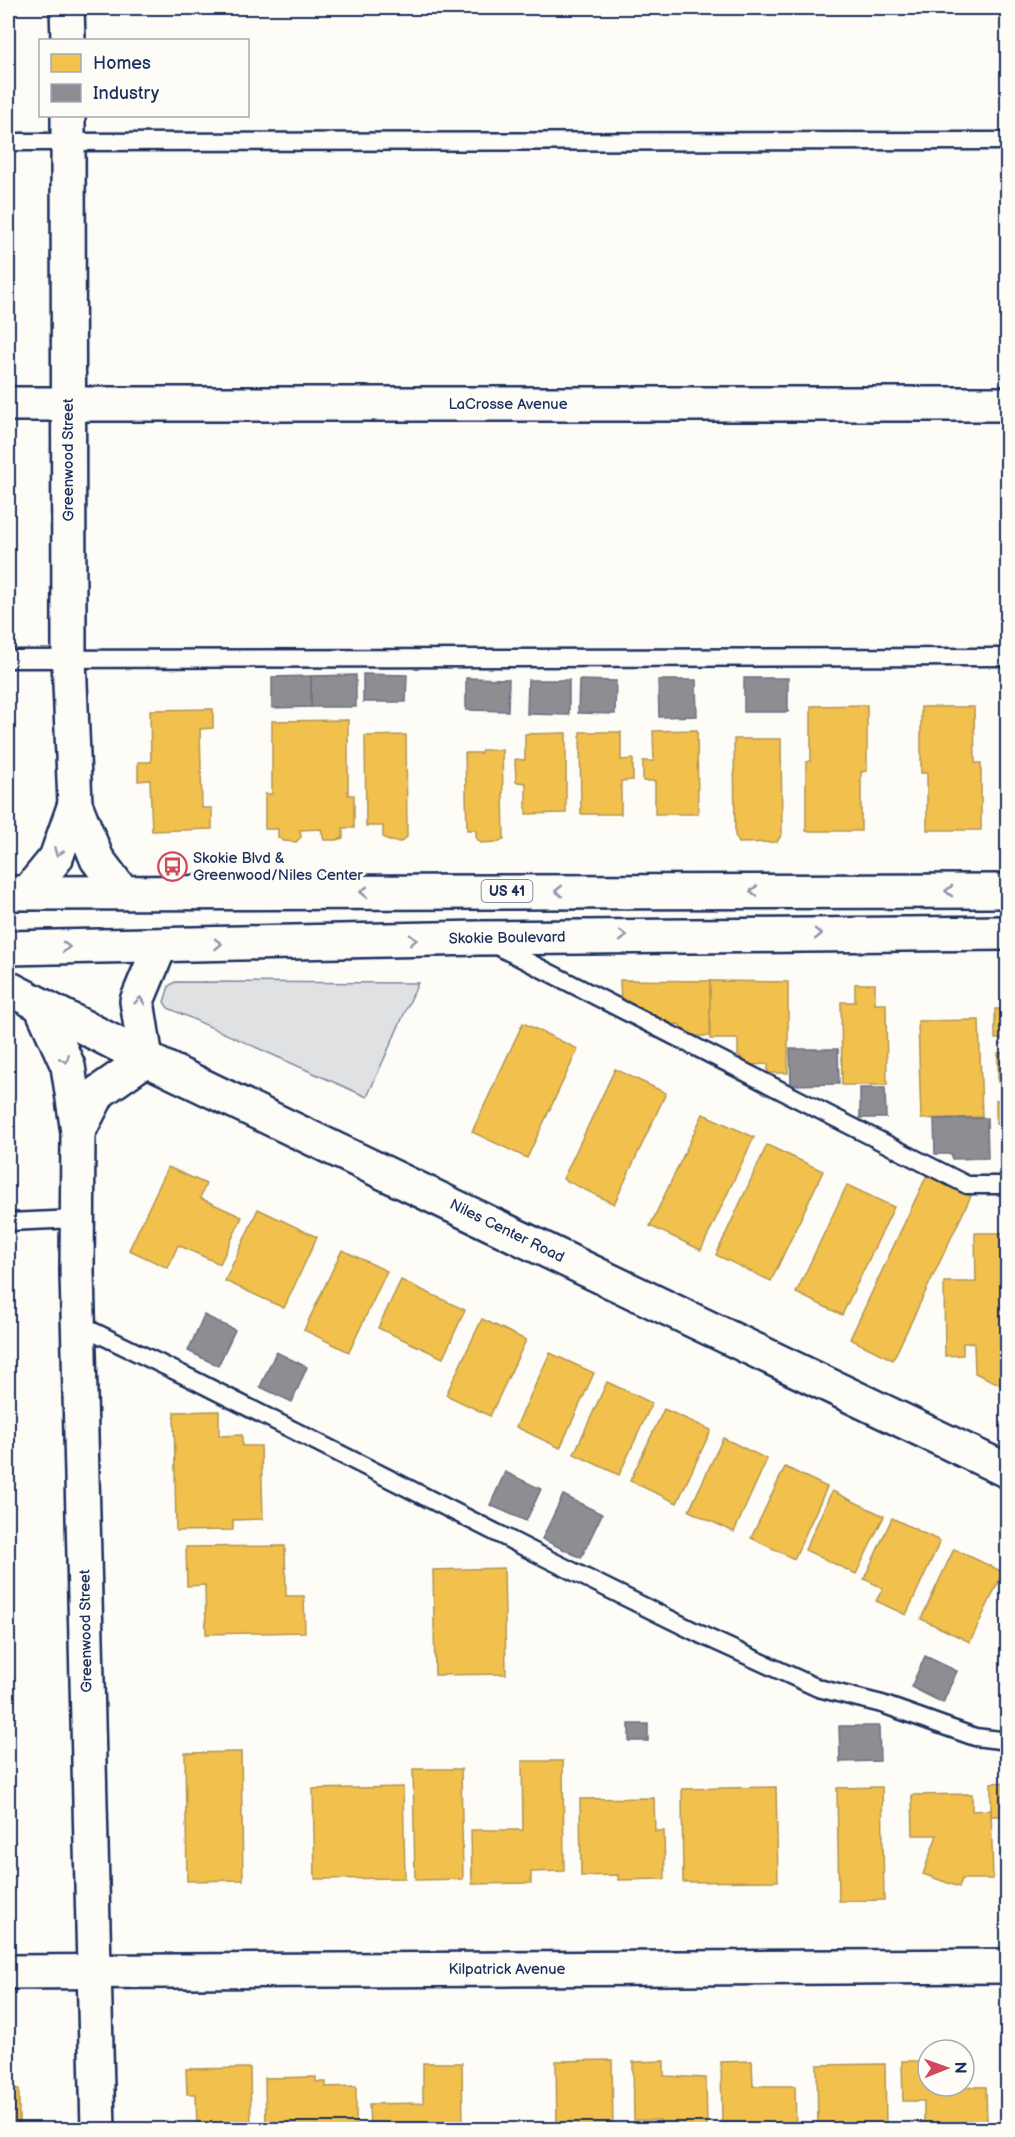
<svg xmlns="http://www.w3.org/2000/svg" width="1015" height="2137" viewBox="0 0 1015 2137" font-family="'Balsamiq Sans',sans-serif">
<rect width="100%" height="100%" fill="#fdfcf7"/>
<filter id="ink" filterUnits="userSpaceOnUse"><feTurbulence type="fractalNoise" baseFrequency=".0167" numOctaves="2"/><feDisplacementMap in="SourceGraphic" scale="12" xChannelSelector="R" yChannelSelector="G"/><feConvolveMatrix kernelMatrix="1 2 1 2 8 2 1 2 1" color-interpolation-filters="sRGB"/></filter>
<g filter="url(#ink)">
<path fill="#e0e1e3" stroke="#7e88a0" stroke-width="1.5" d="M175,982l243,1 -51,114 -199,-89 -4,-6 5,-16z"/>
<g fill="#f2c14e" stroke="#b29553" stroke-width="1.5">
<path d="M867,705v66l-6,1v59h-55v-69l5,-1v-55z"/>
<path d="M921,707h53l1,56h6v67h-54v-57h-6z"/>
<path d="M213,709v19l-13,1 2,79h10v21l-60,2 -2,-51 -12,1v-19h13l-1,-52z"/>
<path d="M348,720v75h6v33h-11v10l-7,2h-12l-3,-11 -21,1 1,7 -5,5 -12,-1 -6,-4v-8h-13v-35h7v-73z"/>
<path d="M697,730l1,84h-43v-33h-12v-20h11l-1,-30z"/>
<path d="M580,732h41v28l12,-1v21l-12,1v33h-40z"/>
<path d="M566,733v80l-40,1v-31l-10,-1 -1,-23 10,1v-26z"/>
<path d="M406,735l1,102 -6,5 -12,-1 -6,-4v-11h-17l-1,-90z"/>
<path d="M734,739h47l1,95 -5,8 -38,1 -4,-8z"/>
<path d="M482,750h20l2,89 -7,3 -16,1 -5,-5v-8h-9l-2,-77h16z"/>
<path d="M620,980l90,1 1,55h-23l-9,-12 -12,1 -46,-23z"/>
<path d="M710,981l78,1v91h-20v-9l-19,1 -11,-10v-16h-28z"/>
<path d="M855,984h20v20h11l1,81h-45l-1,-83h14z"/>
<rect x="995" y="1009" width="13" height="30"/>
<path d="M979,1020l3,97 -61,2 -3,-98z"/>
<path d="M523,1023l55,26 -51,109 -55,-26z"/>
<rect x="998" y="1053" width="10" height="17"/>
<path d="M615,1069l51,24 -52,111 -51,-25z"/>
<rect x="998" y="1070" width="10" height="12"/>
<path d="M1008,1099v25h-12v-24z"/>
<path d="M703,1114l51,23 -53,113 -51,-24z"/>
<path d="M767,1145l56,26 -52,110 -55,-26z"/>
<path d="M168,1167l38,17 -6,14 42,19 -22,47 -42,-19 -10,23 -39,-18z"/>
<path d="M927,1175l44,21 -78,164 -43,-21z"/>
<path d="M847,1185l47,22 -52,108 -46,-22z"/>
<path d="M258,1209l59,28 -33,71 -59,-27z"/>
<path d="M975,1233h33v155l-33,-15 -1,-30h-11v12l-18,1 -1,-74h32z"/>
<path d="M342,1250l45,21 -38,81 -45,-22z"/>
<path d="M401,1280l64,30 -22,48 -65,-30z"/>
<path d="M482,1319l44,21 -36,76 -44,-21z"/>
<path d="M550,1353l44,20 -34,75 -44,-21z"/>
<path d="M607,1382l45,21 -33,72 -45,-21z"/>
<path d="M664,1409l47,21 -34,73 -47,-22z"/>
<path d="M219,1411v25l23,-1v11h19l2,73 -30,1v10l-57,1 -2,-119z"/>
<path d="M723,1438l44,21 -33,73 -45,-21z"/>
<path d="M785,1467l42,20 -33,72 -43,-21z"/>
<path d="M832,1491l52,25 -28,58 -51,-24z"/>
<path d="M892,1518l48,23 -34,74 -30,-14 7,-13 -19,-9z"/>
<path d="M285,1546l1,50h18l1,36 -99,2 -1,-49 -18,1 -1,-39z"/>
<path d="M954,1549l49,23 -33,70 -49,-23z"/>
<path d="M504,1568l2,106 -71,1 -2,-105z"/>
<path d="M241,1752l2,128 -56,1 -2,-128z"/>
<path d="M522,1761h41l1,110 -33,1v11l-59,1 -1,-54h52z"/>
<path d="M413,1769h48l2,110 -48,1z"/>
<path d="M1008,1782v34h-17v-33z"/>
<path d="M403,1787l2,91 -90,1 -2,-90z"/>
<path d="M776,1787l2,94 -95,1 -1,-93z"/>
<path d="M882,1787l2,113 -45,1 -2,-113z"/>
<path d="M972,1794v17l19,-1 2,69h-31l-3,8 -36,-13 14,-39h-24l-1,-40z"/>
<path d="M654,1798l1,33h9l1,48 -47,1v-5l-37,1 -1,-77z"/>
<path d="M612,2060l1,70h-128v-3l72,-1 -1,-65z"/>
<path d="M664,2061v15l42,2 1,50h4v2h-57l6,-1v-9h-26l-1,-58z"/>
<path d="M752,2061l1,25h42l1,44h-51l-1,-8h-22l-1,-60z"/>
<path d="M902,2061h26v25l58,1 1,39h4v4h-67v-29h-21z"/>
<path d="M1004,2062h4v68h-3z"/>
<path d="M423,2063h39l1,67h-93l-1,-26 54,-1z"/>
<path d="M885,2064l1,66h-68l-1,-65z"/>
<path d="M250,2068l1,62h-54l-1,-36h-9l-1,-25z"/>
<path d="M316,2077v5h10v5l30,-1v44h-90l-1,-52z"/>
<rect x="8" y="2089" width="11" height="41"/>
</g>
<g fill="#8d8d92" stroke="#6b7182" stroke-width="1.5">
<path d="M363,674l44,1 -1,27h-43z"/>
<path d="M356,675v32h-45v-31z"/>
<path d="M311,676v31l-39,1v-31z"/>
<path d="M466,678l43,1 -1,32 -42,-1z"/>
<rect x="744" y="678" width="44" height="34"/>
<path d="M528,680h41v35l-42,-1z"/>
<path d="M579,680l37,1 -1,33 -37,-1z"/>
<path d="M658,680h38l1,36 -38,1z"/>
<path d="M790,1049h48l1,35 -48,1z"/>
<path d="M860,1088h25l1,30h-26z"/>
<path d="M987,1118l1,40 -36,1v-5h-17l-1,-35z"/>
<path d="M204,1315l31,15 -17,36 -30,-15z"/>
<path d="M276,1352l31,15 -15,35 -32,-15z"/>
<path d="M505,1472l36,17 -15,32 -36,-16z"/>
<path d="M563,1495l39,19 -21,44 -39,-19z"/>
<path d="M925,1656l32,15 -14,32 -32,-16z"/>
<rect x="629" y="1724" width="19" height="17"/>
<path d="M839,1726h40l1,35 -40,1z"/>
</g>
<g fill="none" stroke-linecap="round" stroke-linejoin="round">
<defs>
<g id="lane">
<path d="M8,142l1000,-1"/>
<path d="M8,659l1000,-2"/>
<path d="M493,944l474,241h41"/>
<path d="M8,1222l69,-3"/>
<path d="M80,1325l114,55 356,180 154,76 114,52 64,16 93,33 33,4"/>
</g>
<g id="street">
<path d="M67,8l1,32"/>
<path d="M68,116l1,543 6,145 22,55 25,33"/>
<path d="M8,404h1000"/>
<path d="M28,892l28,-34 19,-54"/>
<path d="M41,1006l27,60 10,66 -1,139 21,859"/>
<path d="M78,1132l21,-40 47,-33"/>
<path d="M8,1972l1000,-6"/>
</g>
<g id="secondary">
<path d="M8,988l138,71 862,412"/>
<path d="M146,1059l-9,-58 23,-55"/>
</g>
<g id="primary">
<path d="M8,893l1000,-2"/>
<path d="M8,948l472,-10 528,-5"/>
</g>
</defs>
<use href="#lane" stroke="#1b2f5e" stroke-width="21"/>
<use href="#street" stroke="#1b2f5e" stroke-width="38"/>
<use href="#secondary" stroke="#1b2f5e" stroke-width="38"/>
<use href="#primary" stroke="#1b2f5e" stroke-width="38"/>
<use href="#lane" stroke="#fdfcf7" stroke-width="16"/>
<use href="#street" stroke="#fdfcf7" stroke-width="33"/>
<use href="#secondary" stroke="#fdfcf7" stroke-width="33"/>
<use href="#primary" stroke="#fdfcf7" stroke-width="33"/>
</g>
<defs><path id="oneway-chevron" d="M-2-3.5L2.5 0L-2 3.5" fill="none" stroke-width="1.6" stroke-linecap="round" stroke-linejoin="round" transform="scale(1.5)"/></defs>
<g stroke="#8c96aa">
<use href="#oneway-chevron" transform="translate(58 852) rotate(113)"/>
<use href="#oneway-chevron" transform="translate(559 891) rotate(180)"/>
<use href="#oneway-chevron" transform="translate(754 891) rotate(180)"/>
<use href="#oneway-chevron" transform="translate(949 891) rotate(180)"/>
<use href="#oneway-chevron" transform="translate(364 892) rotate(180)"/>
<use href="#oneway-chevron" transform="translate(818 934) rotate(-1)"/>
<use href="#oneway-chevron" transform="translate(623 936) rotate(-1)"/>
<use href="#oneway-chevron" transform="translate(413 940) rotate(-1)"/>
<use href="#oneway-chevron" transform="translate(218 944) rotate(-1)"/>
<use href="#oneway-chevron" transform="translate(66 947) rotate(-1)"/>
<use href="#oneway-chevron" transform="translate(140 1001) rotate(-83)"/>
<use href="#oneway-chevron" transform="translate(65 1059) rotate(68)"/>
</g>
</g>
<defs>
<symbol id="bus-ring" viewBox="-11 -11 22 22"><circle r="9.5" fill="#fdfcf7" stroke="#d1495b" stroke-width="1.5"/><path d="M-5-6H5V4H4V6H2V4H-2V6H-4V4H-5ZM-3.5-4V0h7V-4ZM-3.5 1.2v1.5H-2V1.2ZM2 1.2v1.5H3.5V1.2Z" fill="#d1495b"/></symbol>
</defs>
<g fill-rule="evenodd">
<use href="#bus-ring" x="156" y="850" width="33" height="33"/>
</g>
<g text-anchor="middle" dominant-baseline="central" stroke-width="6" stroke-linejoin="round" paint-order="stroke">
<rect fill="#fdfcf7" stroke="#5f6c8c" stroke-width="1.5" x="481.5" y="880" width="51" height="22" rx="4.5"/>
<g font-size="14" font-weight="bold" fill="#1b2f5e">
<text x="507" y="891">US 41</text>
</g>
<g font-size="15" fill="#1b2f5e" stroke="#fdfcf7">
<text x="508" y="404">LaCrosse Avenue</text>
<text transform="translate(68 460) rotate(-90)">Greenwood Street</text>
<text transform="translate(507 938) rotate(-1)">Skokie Boulevard</text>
<text transform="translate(507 1231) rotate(26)">Niles Center Road</text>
<text transform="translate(86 1631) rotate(-91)">Greenwood Street</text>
<text x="507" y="1969">Kilpatrick Avenue</text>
</g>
<g font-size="15" fill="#1b2f5e" stroke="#fdfcf7" text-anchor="start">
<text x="193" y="858">Skokie Blvd &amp;<tspan x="193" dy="17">Greenwood/Niles Center</tspan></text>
</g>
</g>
<rect width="1015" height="2137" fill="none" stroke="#fdfcf7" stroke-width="30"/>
<rect x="15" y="15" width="985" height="2107" fill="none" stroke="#1b2f5e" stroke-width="2" filter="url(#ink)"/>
<rect x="39" y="39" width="210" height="78" fill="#fdfcf7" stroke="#a3aaba" stroke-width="1.5"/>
<rect x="51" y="54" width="30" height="18" fill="#f2c14e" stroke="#a3aaba" stroke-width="1.5"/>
<text x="93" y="69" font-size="18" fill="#1b2f5e">Homes</text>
<rect x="51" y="84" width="30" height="18" fill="#8d8d92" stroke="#a3aaba" stroke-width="1.5"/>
<text x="93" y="99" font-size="18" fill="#1b2f5e">Industry</text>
<g transform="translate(946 2068) rotate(89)"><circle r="28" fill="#fdfcf7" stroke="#a3aaba" stroke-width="1.5"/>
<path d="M0-4.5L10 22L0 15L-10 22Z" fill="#d1495b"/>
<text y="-9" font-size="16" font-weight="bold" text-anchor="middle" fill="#1b2f5e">N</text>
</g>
</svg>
